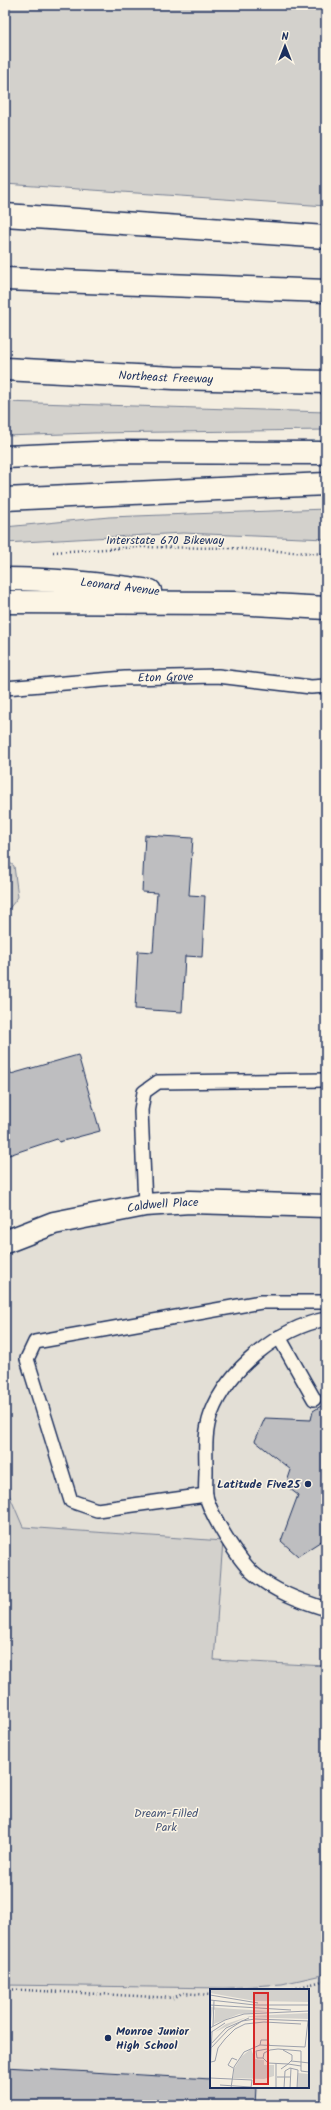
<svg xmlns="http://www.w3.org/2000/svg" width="331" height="2110" viewBox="0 0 331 2110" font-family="Kalam,sans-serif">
<rect width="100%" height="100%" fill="#f3ede0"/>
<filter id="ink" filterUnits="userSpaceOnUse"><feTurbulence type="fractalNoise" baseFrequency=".025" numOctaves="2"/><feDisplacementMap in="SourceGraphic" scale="8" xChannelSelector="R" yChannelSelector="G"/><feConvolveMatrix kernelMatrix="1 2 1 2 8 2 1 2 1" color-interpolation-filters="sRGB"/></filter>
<g filter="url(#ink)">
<g fill="#e3dfd6" fill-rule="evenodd">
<path d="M221,1191l105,6v469l-112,-6 8,-119 -199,-14 -18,-42v-240l123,-44z"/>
<path d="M326,1974v131h-321v-120l220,3 57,-4zM211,1990h97v97h-97z"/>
</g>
<g fill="#d3d1cc" stroke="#778095">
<path d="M5,5h321v201l-321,-22z"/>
<path d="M5,402l321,10v18l-233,3 -88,3z"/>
<path d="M326,509v30l-143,-6 -178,10v-16l104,-10z"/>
<path d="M5,859l9,7 4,31 -13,17z"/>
<path d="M5,1485l18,42 200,14 -9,119 112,6v308l-44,10 -57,4 -220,-3z"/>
</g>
<g fill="#bebec0" stroke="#1b2f5e">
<path d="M145,835l48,3 -4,57 16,1 -3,61 -17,-1 -3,56 -47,-3 3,-58 15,1 2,-29 2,-30 -15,-1z"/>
<path d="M78,1055l22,76 -41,11 -2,-3 -51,17 -1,-85 5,-2 1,5z"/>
<path d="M321,1406h5v132l-28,18 -17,-15 17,-46 -8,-6 -2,-10 3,-9 -36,-29 10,-23 46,2 2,-9z"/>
<path d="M5,2067l206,12v8h45l-1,18h-250z"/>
</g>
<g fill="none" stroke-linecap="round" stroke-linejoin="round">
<defs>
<g id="lane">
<path id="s1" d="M5,688l120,-10 93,-2 93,11 15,-1"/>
<path d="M145,1205l-4,-95 3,-18 14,-10 168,-2"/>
<path d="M326,1319c-47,9 -98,50 -115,95 -7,19 -5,38 -5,57 0,8 -1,17 0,25 5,20 32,63 47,77 20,18 48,28 73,36"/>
<path d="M279,1337l35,62"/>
<path d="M206,1495l-109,15 -26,-9 -44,-142 8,-17 226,-40h65"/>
</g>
<g id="street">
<path id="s2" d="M5,1242l49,-19 91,-18 45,-3 136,4"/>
</g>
<g id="secondary">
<path d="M5,579c49,0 97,5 145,12"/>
<path d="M5,602l230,1 91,5"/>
</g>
<g id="highway">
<path d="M5,215l321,22"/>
<path d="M5,279l321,12"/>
<path id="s3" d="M5,369l169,9 152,4"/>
<path d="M5,457l114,-5 207,1"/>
<path d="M5,499l321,-15"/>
</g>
</defs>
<use href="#lane" stroke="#1b2f5e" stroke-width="16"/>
<use href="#street" stroke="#1b2f5e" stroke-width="25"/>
<use href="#secondary" stroke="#1b2f5e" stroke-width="25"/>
<use href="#highway" stroke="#1b2f5e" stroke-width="25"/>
<g stroke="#1b2f5e" stroke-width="2.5" stroke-dasharray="1 3" stroke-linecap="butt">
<path d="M53,552l87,-5 89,1 97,6"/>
<path d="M5,1989l169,9 8,-5 29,2"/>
<path d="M289,1990l37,-10"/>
</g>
<use href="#lane" stroke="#fcf5e5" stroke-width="13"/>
<use href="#street" stroke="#fcf5e5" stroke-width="22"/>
<use href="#secondary" stroke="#fcf5e5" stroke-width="22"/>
<use href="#highway" stroke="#fcf5e5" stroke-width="22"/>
</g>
</g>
<g fill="#1b2f5e" stroke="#fcf5e5" stroke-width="1.5">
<circle cx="308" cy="1484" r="4"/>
<circle cx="108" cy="2038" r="4"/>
</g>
<g text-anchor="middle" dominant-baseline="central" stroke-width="3" stroke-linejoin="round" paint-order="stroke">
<g font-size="12" fill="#1b2f5e" stroke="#fcf5e5">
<text stroke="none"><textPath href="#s3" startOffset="161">Northeast Freeway</textPath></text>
<text x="165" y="540">Interstate 670 Bikeway</text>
<text transform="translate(120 587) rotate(7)">Leonard Avenue</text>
<text stroke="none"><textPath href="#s1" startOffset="161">Eton Grove</textPath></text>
<text stroke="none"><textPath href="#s2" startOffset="163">Caldwell Place</textPath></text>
</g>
<g font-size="12" font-weight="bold" fill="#1b2f5e" stroke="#fcf5e5" text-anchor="end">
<text x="300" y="1484">Latitude Five25</text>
<text x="116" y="2031" text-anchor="start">Monroe Junior<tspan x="116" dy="14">High School</tspan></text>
</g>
<g font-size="12" fill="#49587a" stroke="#fcf5e5">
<text x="166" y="1813">Dream-Filled<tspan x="166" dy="14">Park</tspan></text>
</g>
</g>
<g transform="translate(210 1989)">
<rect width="99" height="99" fill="#f3ede0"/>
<path d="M0,0h99v13l-54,-1 -45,-8zM0,18l24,2 37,2 -32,3 -25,10 1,-14 -2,-1 -3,18zM99,24v6l-62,-2 -32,15 11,-8 24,-8zM41,60l4,10 9,1v5h10v11l-10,3 -31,-1 1,-9 8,-13zM88,84l11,1v14h-12z" fill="#d3d1cc"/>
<path fill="none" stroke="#9da1ac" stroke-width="1" d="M0,6l48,8M0,11l45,5h54M0,16l81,5M3,37l1,-26M0,39l15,-8 19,-6 65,-3M0,44l15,-10M0,56l16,-17 23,-10M50,56l1,-5h7l1,5M0,60l18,-19 14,-9 13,-2 54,2M73,61l9,5v5l-4,4 -20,-1 -5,-5 1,-5 6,-3 8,-1 23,2v11l8,1M53,69h-6l-1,-7 11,-2M81,72l10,1v4M1,73l4,-1 3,-13 7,-9 10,-10 10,-5 19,-2 37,2M23,79l-5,-3 4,-7 5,2M71,80l7,-5 13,2v5l8,1M0,84l2,-41M67,88h14M0,89l42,2 -1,8M10,96l31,2M21,99l3,-21 10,-15 16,-7 45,2 3,-26M66,99v-25M74,99l1,-17 5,-3 8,2 -1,18M80,99l1,-20"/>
<path fill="#d62828" fill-opacity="0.15" stroke="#d62828" stroke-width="2" d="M44,4h14v91h-14z"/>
<rect width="99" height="99" fill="none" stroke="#1b2f5e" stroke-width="2"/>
</g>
<rect width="331" height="2110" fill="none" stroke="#fcf5e5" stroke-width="20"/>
<rect x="10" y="10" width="311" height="2090" fill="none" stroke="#1b2f5e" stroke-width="1.5" filter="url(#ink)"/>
<g transform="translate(285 46)" stroke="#fcf5e5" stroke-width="3" paint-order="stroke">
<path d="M0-3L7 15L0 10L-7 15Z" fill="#1b2f5e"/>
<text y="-6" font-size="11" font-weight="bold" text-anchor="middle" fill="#1b2f5e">N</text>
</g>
</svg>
